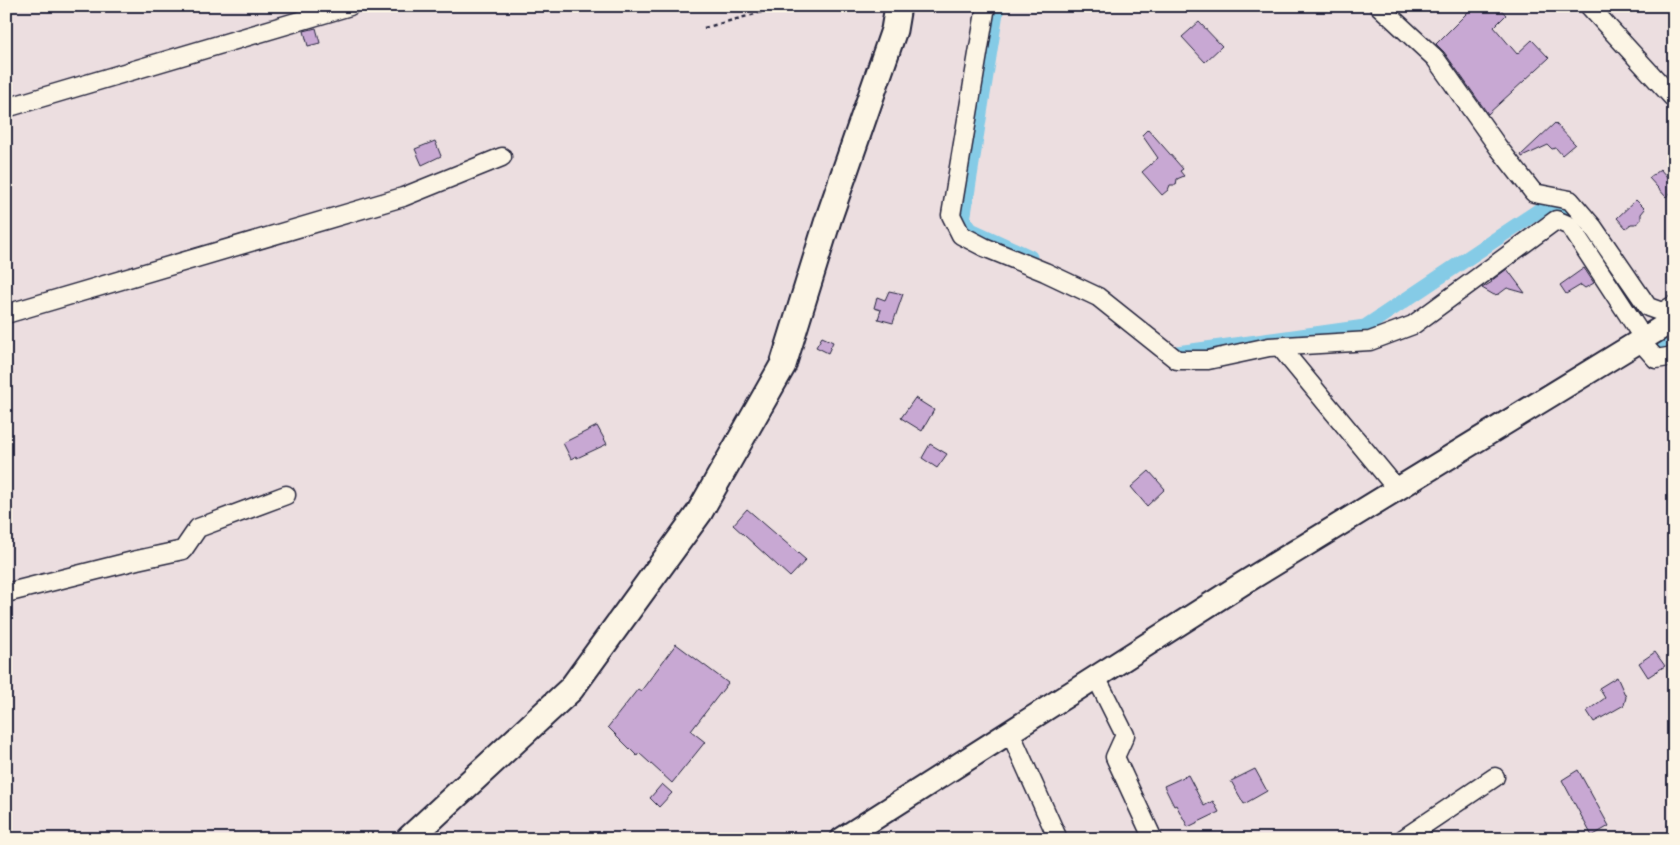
<svg xmlns="http://www.w3.org/2000/svg" width="1680" height="845" viewBox="0 0 1680 845" font-family="Sriracha,sans-serif">
<rect width="100%" height="100%" fill="#ecdee0"/>
<filter id="ink" filterUnits="userSpaceOnUse"><feTurbulence type="fractalNoise" baseFrequency=".02" numOctaves="2"/><feDisplacementMap in="SourceGraphic" scale="10" xChannelSelector="R" yChannelSelector="G"/><feConvolveMatrix kernelMatrix="1 2 1 2 8 2 1 2 1" color-interpolation-filters="sRGB"/></filter>
<g filter="url(#ink)">
<g fill="none" stroke-linecap="round" stroke-linejoin="round">
<g stroke="#85cbe6" stroke-width="15">
<path d="M997,6l-34,214 8,10 59,27"/>
<path d="M1651,340l7,11 16,-6"/>
<path d="M1170,354l195,-27 191,-128 22,32"/>
</g>
</g>
<g fill="#c8a8d3" stroke="#22223b">
<path d="M1474,6h24l8,9 -12,12 23,27 15,-14 17,18 -61,56 -44,-62 -8,-8z"/>
<path d="M1199,22l23,24 -17,16 -23,-25z"/>
<path d="M316,28l4,15 -12,3 -4,-15z"/>
<path d="M1555,123l20,21 -13,11 -6,-7 -4,1 -4,-4 -26,12 -1,-2z"/>
<path d="M1148,129l35,40 -3,2 4,5 -7,3 -1,6h-6l-2,5 -6,5 -20,-23 16,-14 -16,-23z"/>
<path d="M435,141l6,15 -19,9 -7,-16z"/>
<path d="M1660,169l14,16v5l-8,7 -17,-19z"/>
<path d="M1636,200l9,9 -4,5v6l-5,4h-5l-5,4 -9,-10z"/>
<path d="M1584,268l10,15 -9,5 -4,-3 -15,9 -6,-9z"/>
<path d="M1507,269l18,24 -18,-5 -8,6 -5,1 -12,-7 10,-6 -1,-1z"/>
<path d="M889,291l14,3 -10,29 -15,-4 3,-9 -7,-2 3,-11 8,3z"/>
<path d="M822,337l11,5 -5,11 -12,-6z"/>
<path d="M915,398l19,12 -12,21 -21,-13z"/>
<path d="M597,426l10,18 -30,14 -1,-2 -5,3 -8,-16z"/>
<path d="M930,444l17,10 -10,14 -15,-10z"/>
<path d="M1149,471l16,18 -18,17 -16,-19z"/>
<path d="M747,509l59,51 -16,17 -57,-52z"/>
<path d="M676,644l52,39 -37,48 14,11 -33,41 -33,-30 -2,3 -29,-29 30,-38 3,2z"/>
<path d="M1655,652l10,14 -17,11 -9,-14z"/>
<path d="M1617,677l9,20 -2,8 -30,17 -7,-11 18,-13 -6,-10z"/>
<path d="M1255,769l12,22 -23,13 -13,-23z"/>
<path d="M1578,770l31,56 -17,10 -30,-56z"/>
<path d="M1188,775l16,31 9,-5 6,11 -31,15 -12,-22 -2,1 -10,-20z"/>
<path d="M662,784l10,9 -13,14 -9,-9z"/>
</g>
<g fill="none" stroke-linecap="round" stroke-linejoin="round">
<defs>
<g id="minor">
<path d="M986,6l-35,209 10,20 23,12 61,25 53,25 79,63h31l61,-13 101,-6 43,-16 143,-105 14,6 74,113"/>
<path d="M1379,6l56,52 63,89 36,46 36,7 23,27 55,80 14,5 12,-7"/>
<path d="M1589,6l85,93"/>
<path d="M6,108l344,-102"/>
<path d="M6,314l397,-117 99,-40"/>
<path d="M1640,341l16,18 18,-3"/>
<path d="M1280,347l117,142"/>
<path d="M6,593l131,-33 46,-10 15,-22 88,-33"/>
<path d="M1096,677l29,58 -10,22 38,82"/>
<path d="M1010,732l48,107"/>
<path d="M1403,839l92,-62"/>
</g>
<path id="tertiary" d="M842,839l400,-255 432,-264"/>
<path id="secondary" d="M409,839l162,-150 128,-176 84,-148 45,-145 66,-190 4,-24"/>
</defs>
<use href="#minor" stroke="#22223b" stroke-width="21"/>
<use href="#tertiary" stroke="#22223b" stroke-width="26"/>
<use href="#secondary" stroke="#22223b" stroke-width="29"/>
<path stroke="#22223b" stroke-width="2.5" stroke-dasharray="4 4" stroke-linecap="butt" d="M704,28l80,-22"/>
<use href="#minor" stroke="#fcf5e5" stroke-width="18"/>
<use href="#tertiary" stroke="#fcf5e5" stroke-width="22"/>
<use href="#secondary" stroke="#fcf5e5" stroke-width="25"/>
</g>
</g>
<rect width="1680" height="845" fill="none" stroke="#fcf5e5" stroke-width="25"/>
<rect x="12" y="12" width="1655" height="820" fill="none" stroke="#22223b" stroke-width="2" filter="url(#ink)"/>
</svg>
